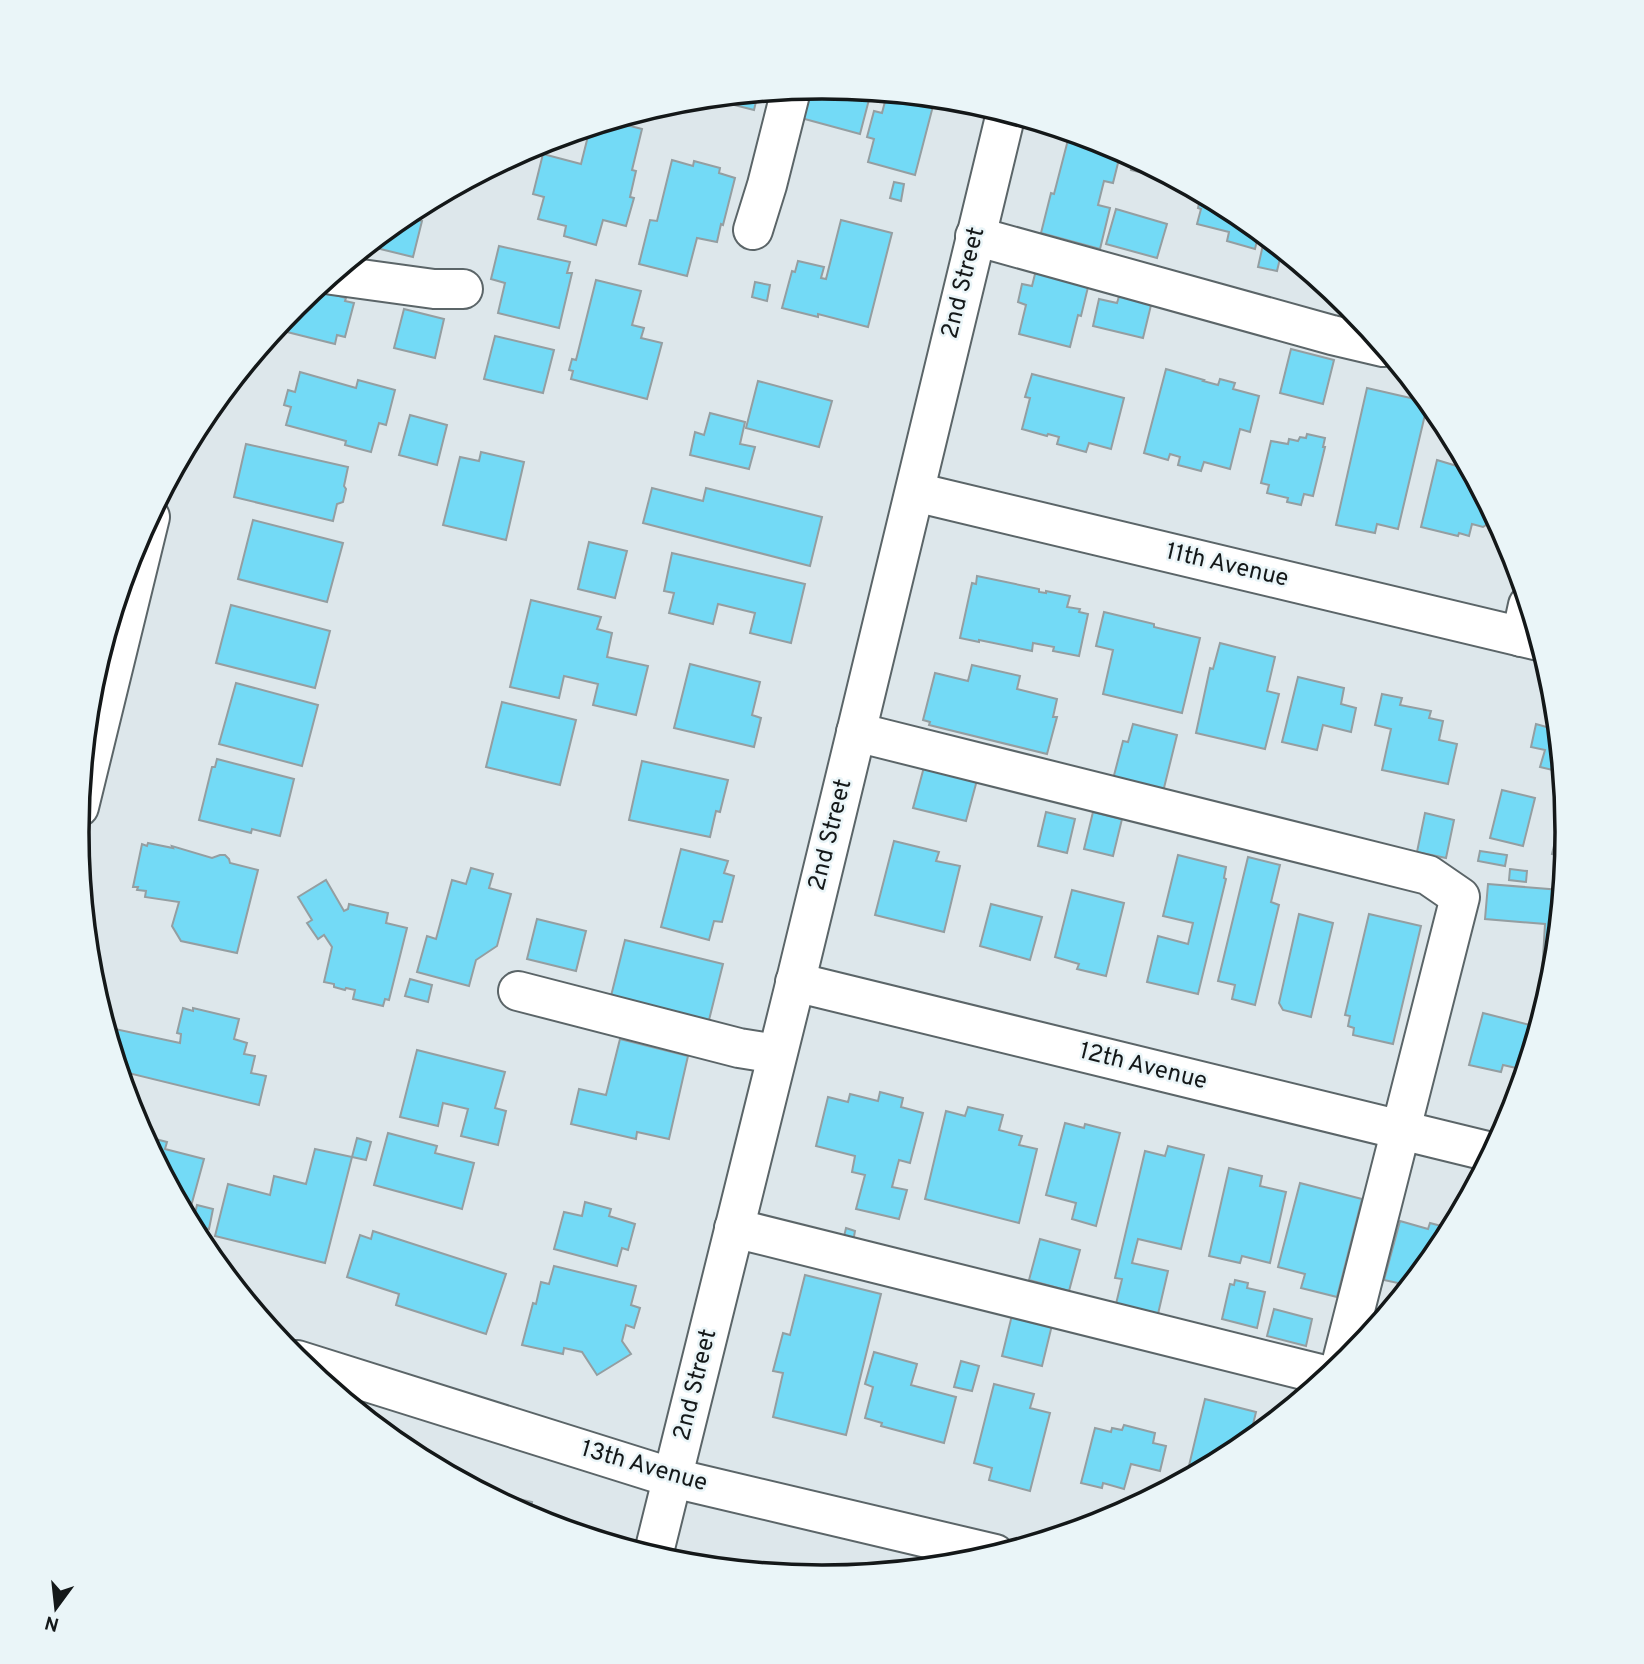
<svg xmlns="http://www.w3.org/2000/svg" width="1644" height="1664" viewBox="0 0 1644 1664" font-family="Overpass,sans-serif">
<rect width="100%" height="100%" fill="#dde7eb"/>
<g fill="#73daf6" stroke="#949ea1" stroke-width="2">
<path d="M822,87l49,5 -11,42 -59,-16 7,-30z"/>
<path d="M758,93l-4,17 -47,-12z"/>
<path d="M887,94l46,12 -18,69 -47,-13 6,-23 -7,-2 7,-26 8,2z"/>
<path d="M611,121l31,8 -10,41 4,1 -6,26 4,1 -8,28 -23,-6 -7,25 -32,-9 2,-10 -28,-7 6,-22 -11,-3 10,-40 38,10 9,-36z"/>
<path d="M1070,132l37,12 14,7 -8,32 -9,-2 -6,24 12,3 -10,41 -59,-16 10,-40 3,1z"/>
<path d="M1134,158l45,24 -48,-12z"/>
<path d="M672,160l21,6 1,-5 26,7 -1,5 16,5 -12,47 -2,-1 -4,18 -20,-4 -10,38 -48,-12 11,-44 7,1z"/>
<path d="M894,182l10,2 -3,17 -11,-3z"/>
<path d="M1201,194l35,19 23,19 -4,17 -28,-8 2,-9 -32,-8 4,-15 -3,-1z"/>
<path d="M1116,209l51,15 -10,34 -51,-14z"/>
<path d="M403,216l19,5 -9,36 -45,-11 -5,22 -18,-4z"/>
<path d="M841,220l51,13 -24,94 -50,-13v3l-36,-9 10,-37 3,1 3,-11 26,6 -3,11 5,1z"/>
<path d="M1265,236l17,14 -5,21 -19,-4z"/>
<path d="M499,246l71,16 -3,11h5l-13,55 -61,-15 7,-30 -14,-4z"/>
<path d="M1036,270l53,13 -8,33 -3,-1 -8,32 -51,-13 7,-29 -8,-3 4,-18 10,2z"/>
<path d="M596,280l45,11 -9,34 12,3 -3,10 21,5 -15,56 -76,-20 2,-8 -4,-1 3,-11 4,1z"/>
<path d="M755,282l15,3 -3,16 -15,-4z"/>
<path d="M314,289l32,9 -1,3 9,2 -9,34 -8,-2 -2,9 -48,-12 7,-25z"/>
<path d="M1120,293l32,8 -9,37 -50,-12 6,-27 18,4z"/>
<path d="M1339,297l10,8 3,4 -15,-4z"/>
<path d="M404,309l40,10 -9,39 -41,-10z"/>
<path d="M495,336l59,14 -11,43 -59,-14z"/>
<path d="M1291,349l43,11 -11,44 -43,-11z"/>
<path d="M1166,369l38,11 -1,1 15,4 2,-6 15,4 -2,6 26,7 -9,36 -10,-3 -10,40 -26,-7 -3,9 -23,-6 2,-8 -10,-3 -2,6 -24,-7z"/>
<path d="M300,372l56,16 2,-8 37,10 -9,35 -7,-2 -8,29 -26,-7 1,-4 -60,-16 5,-18 -7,-2 4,-15 7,2z"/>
<path d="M1032,374l92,24 -13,51 -22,-6 -3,9 -29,-8 2,-7 -11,-3 -1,2 -25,-7 8,-31 -5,-1z"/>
<path d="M758,381l74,20 -13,46 -73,-19z"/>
<path d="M1367,388l61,14 -30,127 -21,-5 -2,9 -39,-8z"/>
<path d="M710,413l35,9 -5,22 15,3 -6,22 -59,-14 5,-23 9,3z"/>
<path d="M410,415l37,10 -10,40 -38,-10z"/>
<path d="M1307,434l18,4 -2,9h2l-12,49 -9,-2 -3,11 -14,-3 1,-4 -21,-5 2,-8 -8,-2 10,-42 17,3 1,-5 9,2 2,-4 6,1z"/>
<path d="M246,444l102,23 -4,19 2,3 -3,13 -6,2 -4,17 -99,-24z"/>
<path d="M481,452l43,10 -18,78 -63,-15 17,-68 19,4z"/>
<path d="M1437,460l20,6 4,-4 4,1 29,53 -2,5 -9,6 -11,-3 -3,12 -10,-3 -1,3 -37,-9z"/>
<path d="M652,488l51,13 3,-13 116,29 -12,49 -167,-43z"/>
<path d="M253,520l90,23 -16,59 -89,-23z"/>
<path d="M589,542l38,9 -12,47 -37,-9z"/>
<path d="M672,553l133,31 -14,59 -41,-10 5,-20 -37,-9 -5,20 -44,-11 5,-20 -10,-2z"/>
<path d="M977,576l62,13v3l7,1v-2l24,5 -3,11 13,2 -1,3 9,2 -9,42 -26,-5 1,-4 -21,-4 -1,8 -53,-11v2l-19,-4 12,-55 4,1z"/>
<path d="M531,600l70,17 -4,12 15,4 -5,24 41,9 -12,49 -43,-10 5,-21 -34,-8 -5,22 -49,-11z"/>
<path d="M231,605l99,26 -15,57 -99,-25z"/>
<path d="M1104,612l50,12v3l46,11 -18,75 -79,-19 10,-44 -17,-4z"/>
<path d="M1220,643l55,14 -8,34 12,3 -14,55 -69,-16 14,-65 3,1z"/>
<path d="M690,664l70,18 -8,33 9,3 -7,29 -80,-19z"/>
<path d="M972,665l48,11 -3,13 40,10 -4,18h4l-10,37 -118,-29 1,-3 -7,-2 12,-47 33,8z"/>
<path d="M1298,677l46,11 -3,16 15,4 -5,24 -28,-7 -6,25 -35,-8z"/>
<path d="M236,683l82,22 -16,61 -83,-22z"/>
<path d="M1382,694l20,4 -2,7 31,6 -2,7 14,3 -4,19 18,4 -9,40 -66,-14 9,-41 -16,-4z"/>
<path d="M502,702l74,18 -16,65 -74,-18z"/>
<path d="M1554,712h1l6,60 -21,-5 5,-17 -14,-3 5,-23 14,4z"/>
<path d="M1133,724l44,11 -15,61 -50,-13 11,-42 5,1z"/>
<path d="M217,759l77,20 -14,57 -28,-7 -1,4 -52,-13 13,-53h3z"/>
<path d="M642,761l86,19 -8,32 -4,-1 -6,26 -81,-17z"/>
<path d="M924,767l53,13 -11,41 -53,-13z"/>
<path d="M1502,790l33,8 -12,48 -33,-8z"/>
<path d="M1564,805l3,27 -2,25 -13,-3z"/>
<path d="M1046,812l29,7 -8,34 -29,-7z"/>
<path d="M1093,812l29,7 -9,37 -29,-7z"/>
<path d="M1425,813l29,7 -8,38 -29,-6z"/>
<path d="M894,841l45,11 -3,9 24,5 -16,66 -69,-17z"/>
<path d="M148,843l25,5 -1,-2 40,12 8,-3h5l4,4 1,4 28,7 -21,83 -56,-12 -9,-15 7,-24 -34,-5 1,-6 -9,-1 1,-3h-5l9,-43 5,2z"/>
<path d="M681,849l47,12 -4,12 10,3 -12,46 -8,-1 -5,19 -48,-13z"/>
<path d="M1480,851l27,4 -2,11 -27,-5z"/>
<path d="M1178,855l48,12 -2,11 2,1 -28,115 -51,-12 11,-46 30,8 5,-21 -30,-7z"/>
<path d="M1248,857l32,8 -9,37 8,3 -24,100 -23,-6 3,-14 -17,-4z"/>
<path d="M471,868l22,6 -4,14 22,6 -14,52 -21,14 -7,26 -52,-14 10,-36 9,3 16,-59 14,4z"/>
<path d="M1510,869l17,2 -1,11 -17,-2z"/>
<path d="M326,880l18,31 4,-2 1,-5 39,9 -2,10 21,5 -18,72 -4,-1 -2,7 -30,-7 2,-9 -9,-2 -1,2 -11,-3v-3l-10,-2 8,-35 -8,-12 -6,4 -11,-16 5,-3 -14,-23z"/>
<path d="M1488,884l73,6 -8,86 -11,-1 3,-51 -60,-5z"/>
<path d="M1072,890l52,13 -18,73 -29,-7 2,-5 -24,-7z"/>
<path d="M991,904l51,13 -12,43 -50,-14z"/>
<path d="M1299,914l34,9 -22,94 -28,-7 -4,-7z"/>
<path d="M1369,914l52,12 -28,118 -40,-9 1,-7 -6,-2 2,-10 -5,-1z"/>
<path d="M537,919l49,12 -10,40 -49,-12z"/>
<path d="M625,940l98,24 -15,60 -98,-24z"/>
<path d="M410,979l22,6 -4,17 -23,-6z"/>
<path d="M183,1008l10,3v-3l46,11 -5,20 13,4 -3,11 11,2 -4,17 15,3 -7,29 -139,-34 -14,-44 74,16 1,-9 -4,-1z"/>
<path d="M1483,1013l55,14 -13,43 -22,-5 -2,7 -32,-7z"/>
<path d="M620,1039l68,17 -19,83 -32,-7 -1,7 -65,-15 8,-35 27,6z"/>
<path d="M417,1050l88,22 -10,36 11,3 -8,34 -37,-9 7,-27 -25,-6 -5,23 -38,-9z"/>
<path d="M880,1092l23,6 -2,9 22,6 -13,50 -11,-3 -7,27 15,3 -8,29 -43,-10 9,-34 -13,-3 3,-16 -39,-10 12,-49 20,5 2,-8 28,7z"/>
<path d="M968,1107l35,8 -4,15 23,6 -3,9 18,4 -18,74 -94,-24 21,-88 19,5z"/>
<path d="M1065,1123l19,5 1,-4 35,9 -24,93 -24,-7 4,-16 -30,-8z"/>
<path d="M388,1133l49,13 -2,7 39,10 -12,46 -88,-24z"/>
<path d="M144,1136l23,6 -2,7 39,10 -14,51 -8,-2z"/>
<path d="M357,1138l14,4 -5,18 -14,-3z"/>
<path d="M1168,1146l36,9 -23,94 -43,-10 -6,24 36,8 -10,43 -42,-10 6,-25 -7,-1 30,-127 20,5z"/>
<path d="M315,1149l37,8 -27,106 -110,-27 13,-52 42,11 4,-19 32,8z"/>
<path d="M1229,1168l33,8 -2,10 26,6 -16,71 -28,-7 -2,7 -31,-7z"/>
<path d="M1300,1183l62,16 -25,98 -36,-9 4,-14 -27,-7z"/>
<path d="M585,1202l26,7 -2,7 26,8 -7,26 -6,-2 -5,18 -63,-17 10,-37 18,4z"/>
<path d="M197,1205l16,4 -4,20 -17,-3z"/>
<path d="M1400,1221l28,8 2,-6 15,4 -4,13 3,1 -3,5 -38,47 -7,-2 2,-8 -14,-3z"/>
<path d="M846,1228l9,3 -2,11 -10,-1z"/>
<path d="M373,1231l133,43 -20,60 -90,-29 3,-11 -52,-17 13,-42 11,4z"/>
<path d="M1040,1239l40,11 -11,41 -40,-11z"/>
<path d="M554,1266l82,20 -5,19 9,3 -6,20 -8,-3 -4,16 9,13 -34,21 -15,-23 -18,-4 -1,6 -41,-9 11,-42 3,1 5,-22 8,2z"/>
<path d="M805,1275l76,19 -35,141 -73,-18 10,-44 -10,-2 10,-38 7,2z"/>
<path d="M1235,1280l13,3 -1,5 18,4 -8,36 -35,-9 8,-35 4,1z"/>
<path d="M1274,1309l38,10 -6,27 -39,-10z"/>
<path d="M1013,1311l40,10 -11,45 -40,-10z"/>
<path d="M874,1352l43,12 -6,21 45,12 -12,46 -63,-17 1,-3 -17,-5 8,-31 -8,-3z"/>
<path d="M961,1361l18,5 -7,25 -18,-4z"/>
<path d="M994,1384l40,10 -4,14 20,5 -20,78 -41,-11 3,-12 -18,-5z"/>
<path d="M1205,1399l51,13 -7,29 -13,11 -50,26z"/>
<path d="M1124,1425l31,8 -2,10 13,3 -6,25 -29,-7 -7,25 -21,-6 -1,5 -21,-5 14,-55 16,4 1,-4 10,2z"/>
<path d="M473,1483l21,6 -1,4 39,9 -2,9 14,3 -1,4 35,8 -2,6 -39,-12 -64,-34z"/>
</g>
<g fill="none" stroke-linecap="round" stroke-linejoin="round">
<defs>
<g id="minor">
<path d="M753,230l14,-45 24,-95"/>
<path d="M975,236l357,99 51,12"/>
<path d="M332,275l102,14h29"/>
<path d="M915,492l624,149"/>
<path d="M1521,637l7,-32"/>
<path d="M856,732l572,143 32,22 -119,468"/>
<path d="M79,807l71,-290"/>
<path d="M795,982l696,170"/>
<path d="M518,991l221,57 38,6"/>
<path d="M734,1228l594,148"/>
<path d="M297,1360l376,118 322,76"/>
<path d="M653,1556c63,-254 127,-507 188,-761 55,-227 108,-455 165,-682"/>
</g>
</defs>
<use href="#minor" stroke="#5b6568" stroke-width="42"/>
<use href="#minor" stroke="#fff" stroke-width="38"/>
</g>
<g text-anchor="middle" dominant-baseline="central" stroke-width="5" stroke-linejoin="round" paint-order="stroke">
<g font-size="24" fill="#141819" stroke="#eaf5f8">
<text transform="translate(964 283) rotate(-76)">2nd Street</text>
<text transform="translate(1227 566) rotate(13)">11th Avenue</text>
<text transform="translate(831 835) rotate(-76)">2nd Street</text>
<text transform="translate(1143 1067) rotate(14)">12th Avenue</text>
<text transform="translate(696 1385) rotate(-76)">2nd Street</text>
<text transform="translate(644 1467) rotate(16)">13th Avenue</text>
</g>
</g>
<path d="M0 0H1644V1664H0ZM89 832a733 733 0 1 1 1466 0a733 733 0 1 1-1466 0Z" fill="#eaf5f8" fill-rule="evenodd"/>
<path fill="none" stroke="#141819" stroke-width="3.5" d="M89 832a733 733 0 1 1 1466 0a733 733 0 1 1-1466 0Z"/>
<g transform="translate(56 1608) rotate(195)" stroke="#eaf5f8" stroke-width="5" paint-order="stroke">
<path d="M0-5L12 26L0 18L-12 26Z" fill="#141819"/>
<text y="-10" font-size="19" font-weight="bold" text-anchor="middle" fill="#141819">N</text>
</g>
</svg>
